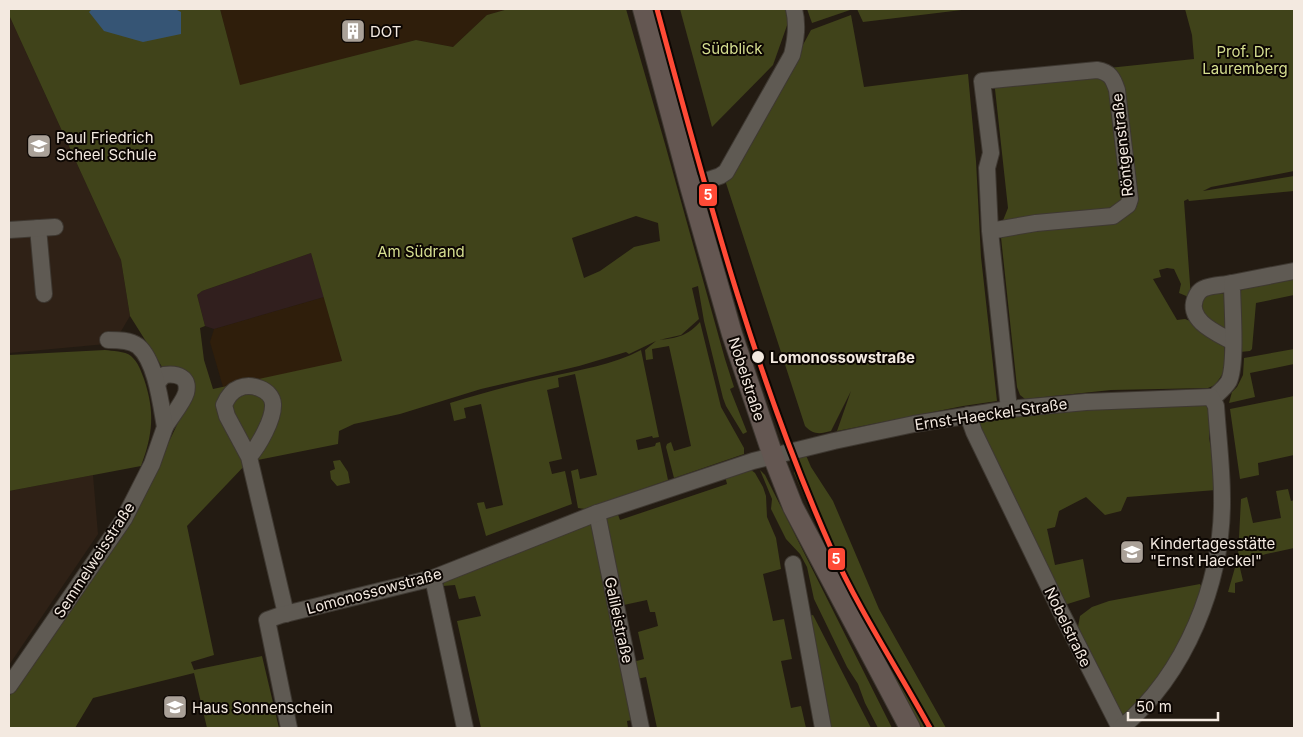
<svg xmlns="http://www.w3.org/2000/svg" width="1303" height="737" viewBox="0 0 1303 737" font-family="Inter,sans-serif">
<rect width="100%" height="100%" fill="#231b12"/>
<g fill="#2f1e0b">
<path d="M220,9h288l-21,6 -34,32 -37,-7 -176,46z"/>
<path d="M324,297l18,65 -119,25 -13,-45 4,-13z"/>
</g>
<path fill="#311f1e" d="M311,253l13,44 -110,32 -9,-3 -8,-31 5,-4z"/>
<g fill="#2f2116">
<path d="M9,15l112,245 9,56 -13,22 -11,6 -97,9z"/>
<path d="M93,475l5,59 -89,131v-174z"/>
</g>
<g fill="#40431a" fill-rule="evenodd">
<path d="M9,9h211l20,76 176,-45 37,7 34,-32 21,-6h118l39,135 60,215 9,28 -4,2 17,43 -4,2 -17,-28 -3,-8 -19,-77 -6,-35 -6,2 7,31 -18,16 -22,5c19,-2 28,-4 41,-18l21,85 23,41v6l-70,24 -8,-31 1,-3 4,-2 3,9 17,-5 -22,-100 -17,3 1,10 -7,1 -1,-10 11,-9 -27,13 -3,-2 -47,14 -98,23 -81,25 -46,10 -15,7 -1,13 -90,18 -61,64 27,129 -23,7 3,8 68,-14 17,72h-72l-13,-55 -101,25 -18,30h-66v-31l140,-209 12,-30 29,-60 -26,-28 -34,-54 -9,-56 -112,-245zM636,216l22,7 2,18 -26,6 -34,24 -16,7 -12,-40zM311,253l31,108 -129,28 -9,-29 -4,-32 5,-2 -8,-31 5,-4z"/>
<path d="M680,9h106l4,8 -17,48 -61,62z"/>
<path d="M807,9h46l-41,14z"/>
<path d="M857,9h113l-107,13z"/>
<path d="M1185,9h109v162l-83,16 -8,4 91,-15v15l-105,10 -1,-2 -4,2 7,97 -12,-5 2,-9 -7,-15 -7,-1 -8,2 2,7 -8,2 24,41 8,-1 8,3 31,21 2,26 -11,16 -7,3 -97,2 -86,9 -5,-4 -3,-8 -17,-159 8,-20 -14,-128 200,-21 -2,-24z"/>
<path d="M851,15l13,72 104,-13 8,87 5,96 16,144 -34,5 -126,25 14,-40 -20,40c-11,3 -18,4 -26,-5l-80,-246 7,-4 79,-146z"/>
<path d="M1294,277v18l-38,8 -4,46 -2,2 -10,1 -1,-60 8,-6z"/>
<path d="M1206,293h15l5,2 2,36 -22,-11 -7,-17z"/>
<path d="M1294,349v15l-44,9 5,24 -26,6 3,-11 5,-5 6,-12 1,-17z"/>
<path d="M105,350c7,1 20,1 26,6 7,6 10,15 13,23 11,33 9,55 -3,87l-132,25v-136z"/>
<path d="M641,350l18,87 -6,1 -1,-2 -16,4 2,10 17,-4 1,-3 4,-1 8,38 -83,29 -7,-1 -7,-37 7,-2 2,10 17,-4 -22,-101 -17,4 1,9 -12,3 15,69 -13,3 3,12 13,-3 7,33 -86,32 -9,-33 7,-1 2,7 17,-4 -22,-101 -17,4 2,10 -12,3 -4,-18c32,-10 65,-19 98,-26 31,-7 65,-12 93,-27z"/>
<path d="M1294,396v59l-36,8 1,12 -19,4 -10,-70z"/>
<path d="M1209,401v37l6,30 1,22 -89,7 -6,14 -16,4 -19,-18 -27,14 -4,16 -8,2 8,36 28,-6 7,38 -29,9 -85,-179 4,-8 54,-7z"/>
<path d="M805,453l6,14 22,34 46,108 67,119h-24l-92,-173 -36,-82c2,-9 3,-14 11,-20z"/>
<path d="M340,460l8,12 2,11 -13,3 -6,-7 -1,-8 5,-2 -2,-8z"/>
<path d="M750,469l5,4 8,14 3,9 1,21 9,21 5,31 -18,5 10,47 11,-2 8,40 -11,2 10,47 10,-2 5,22h-149l-11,-51 -9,2 -4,-17 11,-3 -6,-27 20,-6 -3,-14h-5l-3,-12 -28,6 -14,-84 2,-4 10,-6 3,8 107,-36 -2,-8z"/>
<path d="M760,470l5,5 127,253h-14l-13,-25 -7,-19 -11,-17 -33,-68 -7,-32 -7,-13 -14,-15 -15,-30 1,-10z"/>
<path d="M1288,489l3,12 3,-1v48l-28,6 -24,8 -2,6 3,13 -8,2v10l-7,-1 10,-35 3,-58 6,-2 6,26 28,-5 -5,-27z"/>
<path d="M586,523l7,2 44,194 -10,2 1,7h-147l-24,-107 24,-5 -6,-20 -16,3 -4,-14 -12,1 1,-4z"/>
<path d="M1200,584l4,8 -30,69 -55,62 -42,-91 3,-16 12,-9 17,-6z"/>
<path d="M813,615l58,113h-43l-20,-112z"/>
</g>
<path fill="#365575" d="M92,9h83l6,3v22l-38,8 -39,-11 -15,-19z"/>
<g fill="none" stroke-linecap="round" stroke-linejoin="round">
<defs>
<g id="minor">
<path d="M690,186l30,-10 6,-4 66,-117c4,-16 6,-30 2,-46"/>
<path d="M38,228l6,66"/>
<path d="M9,230l46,-3"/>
<path d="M990,231l46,-8 77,-7 15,-11 2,-6 -13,-109c-4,-12 -7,-18 -20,-20l-115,11 9,72 -4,15 3,63 19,178"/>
<path d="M1232,283c-9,2 -19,2 -27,5 -6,2 -8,6 -10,11 -8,22 22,34 38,43"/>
<path d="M157,383l7,-8c13,-2 26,2 22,18 -3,10 -16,25 -21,34"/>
<path d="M1213,398c5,-5 12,-10 16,-17 8,-18 3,-76 3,-98l62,-12"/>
<path d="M968,415l6,17 87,180 59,116"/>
<path d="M249,457l-22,-41 -3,-11c3,-7 7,-14 15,-17 12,-5 33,1 34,16 1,15 -14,41 -24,53l37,157"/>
<path d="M597,513l44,215"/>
<path d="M793,564l30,164"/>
<path d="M433,578l32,150"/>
<path d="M9,686l115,-167 28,-55 13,-37c-4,-22 -9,-66 -27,-81 -8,-6 -20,-6 -30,-6"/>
<path d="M289,728l-22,-108 14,-5 152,-37 164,-65 156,-52 81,-20 80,-17 95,-15 77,-7 125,-5 5,9c2,31 6,61 6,92 1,84 -36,176 -101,230"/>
</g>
<path id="major" d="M643,9l47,177 42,148 41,122 20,51 117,221"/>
</defs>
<use href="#minor" stroke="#3e3831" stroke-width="18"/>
<use href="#major" stroke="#3e3831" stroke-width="22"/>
<use href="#minor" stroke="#5f5a53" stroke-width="16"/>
<use href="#major" stroke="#645752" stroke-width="20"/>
<defs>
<path id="tram-1" d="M657,9c49,182 97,366 174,539 28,62 66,120 99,180"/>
</defs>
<use href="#tram-1" stroke="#0d0703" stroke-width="9"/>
<use href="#tram-1" stroke="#ff4a36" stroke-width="5"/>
</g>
<defs>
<symbol id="building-square" viewBox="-11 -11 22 22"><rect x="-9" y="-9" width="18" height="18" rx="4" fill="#aaa198" stroke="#0d0703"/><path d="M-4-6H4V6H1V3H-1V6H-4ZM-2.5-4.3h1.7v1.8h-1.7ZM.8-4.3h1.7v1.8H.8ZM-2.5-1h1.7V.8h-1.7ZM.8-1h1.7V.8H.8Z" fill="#fff"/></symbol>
<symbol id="school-square" viewBox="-11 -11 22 22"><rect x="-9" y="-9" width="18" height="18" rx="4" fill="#aaa198" stroke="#0d0703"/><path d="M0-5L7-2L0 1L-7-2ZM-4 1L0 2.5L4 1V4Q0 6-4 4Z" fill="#fff"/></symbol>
</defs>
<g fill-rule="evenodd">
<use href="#building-square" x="339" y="17" width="28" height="28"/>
<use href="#school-square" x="25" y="132" width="28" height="28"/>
<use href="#school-square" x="1118" y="538" width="28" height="28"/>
<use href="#school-square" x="161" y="693" width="28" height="28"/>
</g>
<circle fill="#f3e9e0" stroke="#0d0703" stroke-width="2" cx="758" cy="357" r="7"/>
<g text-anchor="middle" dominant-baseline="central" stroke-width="4" stroke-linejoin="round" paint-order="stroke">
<g font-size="15" fill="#f3e9e0" stroke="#0d0703" text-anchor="start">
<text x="370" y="31">DOT</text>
<text x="56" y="137">Paul Friedrich<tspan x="56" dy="17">Scheel Schule</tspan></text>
<text x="1150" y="543">Kindertagesstätte<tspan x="1150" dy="17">"Ernst Haeckel"</tspan></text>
<text x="192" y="707">Haus Sonnenschein</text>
</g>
<g font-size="15" fill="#d6df90" stroke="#0d0703">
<text x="732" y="48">Südblick</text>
<text x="1245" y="51">Prof. Dr.<tspan x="1245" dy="17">Lauremberg</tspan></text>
<text x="421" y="251">Am Südrand</text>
</g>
<g font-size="15" fill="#f3e9e0" stroke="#0d0703">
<text transform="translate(1122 145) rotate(-96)">Röntgenstraße</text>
<text transform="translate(747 379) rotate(72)">Nobelstraße</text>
<text transform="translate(991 414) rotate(-8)">Ernst-Haeckel-Straße</text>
<text transform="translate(94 560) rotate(-57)">Semmelweisstraße</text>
<text transform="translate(374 591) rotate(-15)">Lomonossowstraße</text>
<text transform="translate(619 620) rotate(78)">Galileistraße</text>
<text transform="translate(1068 627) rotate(64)">Nobelstraße</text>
</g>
<g font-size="15" font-weight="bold" fill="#f3e9e0" stroke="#0d0703" text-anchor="start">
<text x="770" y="357">Lomonossowstraße</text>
</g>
</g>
<g stroke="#0d0703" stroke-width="2">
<rect x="698" y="183" width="20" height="24" rx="5" fill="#ff4a36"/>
<rect x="827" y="547" width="19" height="24" rx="5" fill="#ff4a36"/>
</g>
<g font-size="14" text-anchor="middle" font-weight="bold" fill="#fff">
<text x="708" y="200">5</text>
<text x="836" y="564">5</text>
</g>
<rect width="1303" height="737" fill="none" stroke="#f3e9e0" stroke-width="20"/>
<path d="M1128 712v8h90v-8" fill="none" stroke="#f3e9e0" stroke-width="2.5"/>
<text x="1136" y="712" font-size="15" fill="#f3e9e0" stroke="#0d0703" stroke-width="4" paint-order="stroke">50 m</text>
</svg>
